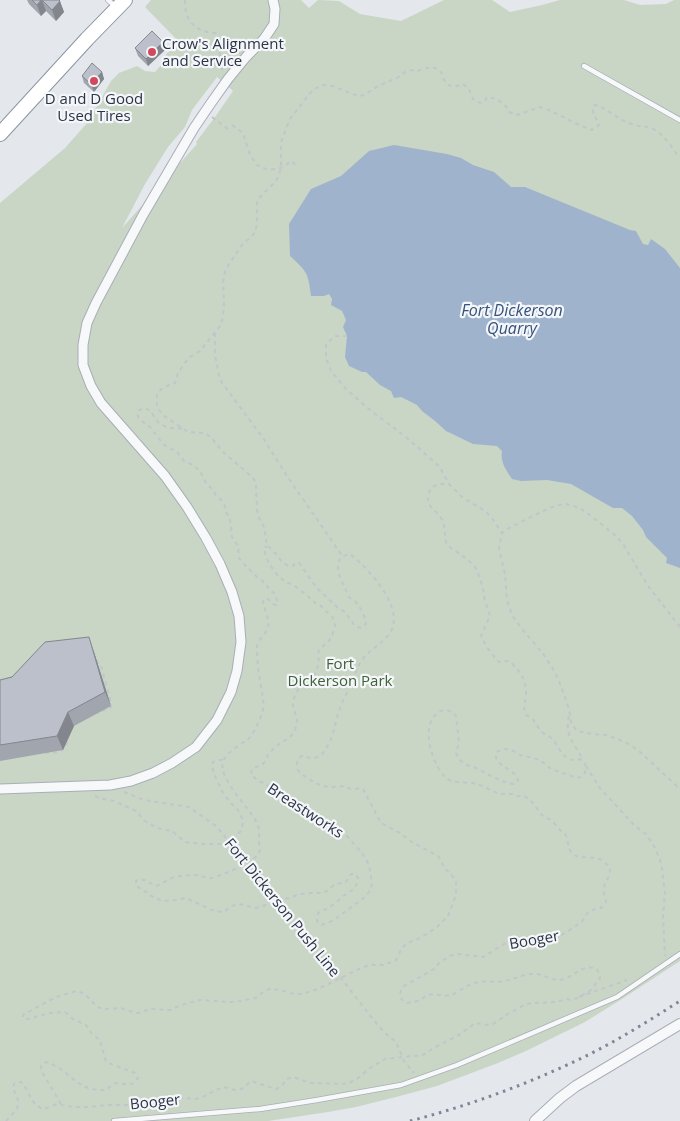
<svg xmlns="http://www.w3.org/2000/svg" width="680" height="1121" viewBox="0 0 680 1121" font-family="'Open Sans',sans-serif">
<rect width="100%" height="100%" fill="#e4e7ec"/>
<path fill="#c9d6c5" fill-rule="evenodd" d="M151,0h150l8,8 9,-8 21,1 21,13 41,7 43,-21h48l18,12 32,-7 18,-5h64l16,5 26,-1 8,-4h6v961l-58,38 -37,23 -57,28 -30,13 -61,23 -41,11 -40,10 -28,5 -60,9h-268v-918l65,-55 23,-26 23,-41 8,-8 18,-7 8,5 10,1 7,-8 5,-11 8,-6h9l-39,-40zM217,77l16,14 -18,26 -19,25 1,2 -75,84 23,-44 23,-37 17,-20 7,-17z"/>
<path fill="#9fb4cc" d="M394,145l53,9 14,4 12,7 21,7 17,15h14l105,43 6,1 7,13 5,1 3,-6 14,10 15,19v300l-14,-5 1,-5 -21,-21 -3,-7 -11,-14 -10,-8h-9l-42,-24 -24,-4 -26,1 -9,-2c-6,-9 -12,-17 -10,-28l-5,-5 -24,-2 -27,-13 -11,-10 -13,-10 -5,-6 -16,-8 -7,1 -3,-7 -11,-6 -14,-13h-4l-13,-6 -4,-9 2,-21 -4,-9 3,-7 -4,-9 -11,-6 1,-6 -3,-5 -5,2h-13c-3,-24 -4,-24 -21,-40l-1,-32 22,-35 30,-13 28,-25z"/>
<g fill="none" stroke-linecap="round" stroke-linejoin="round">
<defs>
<g id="service">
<path d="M108,0l8,7"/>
<path d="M584,66l96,54"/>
<path d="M114,1121l146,-12 57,-9 84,-15 56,-20 160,-68 63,-43"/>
</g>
<path id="minor" d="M0,789l110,-4 21,-4 22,-8 19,-10 24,-16 21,-27 14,-28 6,-21 4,-29 -2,-26 -7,-24 -12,-28 -14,-26 -19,-31 -22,-31 -64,-73 -10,-17 -8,-21v-20l4,-22 9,-20 47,-88 51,-87 17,-25 17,-24 18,-22 18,-18 10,-15 1,-15 -2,-9"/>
<path id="tertiary" d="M535,1121l25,-23 16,-12 104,-62"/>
<path id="trunk" d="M0,134l87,-95 38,-39"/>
</defs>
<use href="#service" stroke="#a9aeb7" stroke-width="6"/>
<use href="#minor" stroke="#a9aeb7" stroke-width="11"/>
<use href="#tertiary" stroke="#a9aeb7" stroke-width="12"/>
<use href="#trunk" stroke="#8b94a3" stroke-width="16"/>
<g stroke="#c2c5cb" stroke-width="2" stroke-dasharray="4 4" stroke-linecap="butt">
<path d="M185,0c-1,21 11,33 32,33l5,37"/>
<path d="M212,117l16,12"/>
<path d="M232,125l11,8 7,22 7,10 11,5 13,-2 11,-7 3,4"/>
<path d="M215,333v22l5,25 43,58 24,38 56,81"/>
<path d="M347,336h-12l-9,8v14l5,13 15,18 24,21 36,27 33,29 10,18"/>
<path d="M182,428c-7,2 -19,-1 -24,-6 -7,-8 -6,-16 -19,-12l-2,4 2,5 11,8 14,18 13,7 7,9 9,4 7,6 6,12 8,8 1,3 6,6 4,6 1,6 4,7 2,18 6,9 1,12 2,3 15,15 9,7 4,6 6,5 3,9 -2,2 -3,-1 -6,-6 -3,2 -1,1c1,9 7,18 5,26 -2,8 -10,12 -11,20 0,11 1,23 3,34 2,15 7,24 -1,40 -3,6 -6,15 -12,19 -7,5 -22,13 -24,22 -5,17 27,46 34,61 3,6 2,10 2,15 -1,6 2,10 0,15 -2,7 -41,25 -49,25 -5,0 -10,-3 -15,-3 -6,0 -13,1 -19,2 -7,1 -13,7 -20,9l-12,-6 -5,-1 -3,2v4l7,6 4,1 2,3 11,5 10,1 16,-3 26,12 10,2h2l7,-6 8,-2 17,4 45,-14 11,-1h11l4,-2 7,-6 12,-3 5,-8h4l3,4c-2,14 -8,12 -17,20 -4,4 -8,7 -13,10 -3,2 -7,3 -10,5l-1,8 4,4 7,-2 10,-6 27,-20 4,-5 3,-7 -3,-20 -7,-12 -15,-17 -12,-10 -7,-5 -17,-5 -18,-13 -7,-7 -13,-5 -7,-7 -7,-3 -8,-6 1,-6 11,-5 3,-4 2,-5 7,-8 15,-10 5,-6 2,-11 -4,-14 1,-8 5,-10 10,-5 5,-6 5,-14 -1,-8 1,-5 10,-9 4,-8 2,-8 -2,-7 -14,-14 -4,-1c-6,-6 -14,-13 -22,-18 -4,-2 -8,-3 -11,-6 -8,-6 -17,-20 -18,-31l3,-2"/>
<path d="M680,627l-32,-41 -25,-42 -5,-6 -19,-16 -19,-14 -14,-4 -7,1 -10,3 -40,20 -7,5 -3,16 6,25 2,26 5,15 10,14 22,26 11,17 6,14 8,23 2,13 3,5 3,4 15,3 15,1 20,8 12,8 41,38"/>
<path d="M96,660l5,6 9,32 1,9 -13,6"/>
<path d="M569,716c-5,21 6,27 14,44"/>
<path d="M45,753l14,-1 6,-4 3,-10"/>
<path d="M586,766l13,21 36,39 11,8 8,12 6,14 2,8 3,26 -2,21 2,41"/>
<path d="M124,792l20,8 45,7 27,19 45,54 16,22 12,11 31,38 52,67 12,14 12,10 8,19 10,12"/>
<path d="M95,796l4,2 15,3 22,10 9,10 12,7 15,3 13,11 20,2h16l10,-5 9,-7 2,-4 1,-8 -5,-10 -8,-8 -8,-11 -7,-15 -3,-9 1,-5 6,-2h4"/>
<path d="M579,997l48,-17"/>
<path d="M61,1104l-19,-32 -1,-6c2,-2 4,-4 7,-4 3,0 5,3 7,4 11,5 19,16 31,21 6,3 13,3 20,3 3,-2 4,-4 7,-6 9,-4 16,7 25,-6l-3,-5 -29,-11 -6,-22 -8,-6 -6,-9 -13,-6 -8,-7 -15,1 -22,6 -5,-1v-3l33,-18 13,-4 8,-2 8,3 12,13 7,2 17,-1 15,5h4l9,-4 21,1 11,-5 19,-5 31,2 10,-1 15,-3 7,-6 6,-3 11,1 14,4h8l16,-5 41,-20 10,-4h14l12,-4 3,-4 3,-8 6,-6 11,-4 7,-4 11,-7 12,-12 8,-21v-13l-5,-8 -7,-6 -3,-8 -3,-4 -26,-14 -12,-9 -19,-10 -18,-34c-5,-1 -7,0 -11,0 -3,0 -5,-2 -7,-3 -4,0 -8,1 -12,1 -13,0 -16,-3 -27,-10 -3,-2 -4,-2 -6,-4 -4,-4 -5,-15 2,-17 2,-1 4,1 7,2 6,1 13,-2 16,-8 8,-11 10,-27 14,-39 2,-7 6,-14 9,-21 4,-7 6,-14 9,-21 8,-19 23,-22 33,-36 16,-25 -22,-65 -40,-79 -18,3 -12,20 -6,32 2,3 3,8 5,11 3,3 7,4 9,8 4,5 7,12 8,18l-1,2 -5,3 -5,-2 -10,-14 -8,-5 -20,-19 -18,-25h-4l-2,3c-12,1 -16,-15 -26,-20l-3,-19 -6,-11 -1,-6 -1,-28 -5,-6 -28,-24 -12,-15 -7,-4 -16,-1 -25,-17 -4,-5 -2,-6v-11l7,-6 11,-4 1,-3 2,-7 6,-9 6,-7 10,-6 20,-25 3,-9 1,-15 -1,-19 2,-11 4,-8 13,-19 9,-8 4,-5 2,-8v-22l2,-4 17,-17 3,-6 2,-7v-26l9,-23 20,-26 6,-5 8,-3 8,1 26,10 6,-1 14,-9 19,-8 5,-4 7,-4 8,1 14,-4 7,2 4,5 2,6 6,6h7l6,-2 6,5 4,10 7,4 5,-2 2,-4c9,1 19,6 22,15l8,3 23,-8 9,3 28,14 15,6 7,-5 -1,-4c-4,-5 -6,-8 -5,-15l3,-1c11,4 18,11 28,16 4,1 11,5 15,5 4,1 8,0 12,2 11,4 21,19 27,28h2"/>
<path d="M6,1121l11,-12c3,-9 -1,-13 -4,-21l1,-4 2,-2h5c9,9 9,23 23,27l13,-5 16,3h18l15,-2h32l13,-3 7,-3 13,-2 25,2 9,-3 11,-6 8,-3 11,3 7,-1 9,-8 25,8 6,-3 5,-7 6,-2 17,6 32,1 7,-1 8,-4 13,-11 15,-9 38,-4 14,-9 22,-11 16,-12 12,2 6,-1 15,-10 18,-10 10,-1 21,-1 9,-3 6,1 5,-2 14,-8 9,-12 -1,-5 -3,-5c-18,-3 -22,10 -36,12 -9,1 -19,-8 -29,-6 -9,1 -17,5 -26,7 -10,2 -21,-1 -30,2 -9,2 -16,9 -24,12 -8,2 -17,-2 -23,0 -4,1 -6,5 -10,6 -4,1 -8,1 -11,2 -8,-3 -9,-10 -3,-17l30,-17 6,-7 10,-6 8,-2 25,3 21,-13 10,-2 6,2 9,-1 10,-4 5,-4h5l6,3c3,0 26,-15 27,-17 3,-3 4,-7 7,-10l12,-3 5,-6c0,-4 -3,-9 -2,-14 1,-10 14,-16 -1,-27 -9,-7 -26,0 -32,-9 -4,-5 -2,-13 -6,-18 -2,-2 -4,-3 -6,-5 -3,-2 -4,-6 -7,-8 -3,-3 -7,-3 -10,-6 -6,-6 -9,-15 -18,-19 -6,-2 -2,1 -8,0 -6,-2 0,-2 -7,-2 -4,-1 -7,1 -11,-1 -7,-2 -14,-7 -21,-9 -11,-3 -24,1 -32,-7 -13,-13 -26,-53 -6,-65 7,-4 12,-1 17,4l3,27 -3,10c2,4 4,7 7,10 4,3 10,3 15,6 12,6 22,13 36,15l3,-2 1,-2c-4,-13 -25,-13 -22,-28l9,-3 7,1 8,5 17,4 7,4 7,6 26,9 6,-2c4,-6 4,-14 -3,-17 -14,5 -19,-8 -26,-18 -3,-5 -8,-5 -12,-9 -8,-8 -5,-12 -16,-17 -4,-8 0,-13 0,-21 0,-16 -5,-20 -15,-32l-3,-1 -9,1c-7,-7 -14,-17 -18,-26l9,-20 -6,-19 -1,-9 -6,-18 -3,-4 -7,-7 -20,-14c-3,-8 -1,-16 -4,-23 -6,-15 -22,-14 -12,-34l7,-4h11l13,13 23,14 7,7 10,15"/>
</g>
<use href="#service" stroke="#f7f8fa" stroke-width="4.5"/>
<use href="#minor" stroke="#f7f8fa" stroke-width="9"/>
<use href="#tertiary" stroke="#f7f8fa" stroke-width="10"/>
<use href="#trunk" stroke="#fff" stroke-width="14"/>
<path stroke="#7d8696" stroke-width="3" stroke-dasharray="2.5 5" stroke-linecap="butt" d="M410,1121c61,-16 121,-38 178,-66 32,-16 62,-35 92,-54"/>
</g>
<g fill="#a1a5ae">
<path d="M27,0h32l5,12 -8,9 -10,-10 -5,5 -12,-12z"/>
<path d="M135,48l31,1 -18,17 -10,-10z"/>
<path d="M102,72l2,7 -10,13 -10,-9 -2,-7z"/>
<path d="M94,652l17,54 -37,20 -11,24 -63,11v-81z"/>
</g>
<g fill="#83868d">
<path d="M42,0l4,11 -5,5 -4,-11z"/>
<path d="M60,1l4,11 -8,9 -4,-11z"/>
<path d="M163,42l3,7 -18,17 -2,-7z"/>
<path d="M102,72l2,7 -10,13 -3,-8z"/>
<path d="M89,637l5,15 17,54 -6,-14z"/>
<path d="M68,712l6,14 -11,24 -6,-14z"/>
</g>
<g fill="#bbc0ca" stroke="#83868d">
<path d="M32,0h9l-4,5z"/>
<path d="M42,0h17l1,1 -8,9z"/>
<path d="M152,31l11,11 -17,17 -11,-11z"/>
<path d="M92,63l10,9 -11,12 -9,-8z"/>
<path d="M89,637l16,55 -37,20 -11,24 -57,9v-65l12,-3 33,-35z"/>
</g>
<g fill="#d1495b" stroke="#f4f6f9" stroke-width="2">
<circle cx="152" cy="52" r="5"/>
<circle cx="94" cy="81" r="5"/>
</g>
<g text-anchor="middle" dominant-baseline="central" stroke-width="4.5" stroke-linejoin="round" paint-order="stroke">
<g font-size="15" fill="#2b3445" stroke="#f4f6f9" text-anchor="start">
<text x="162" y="43">Crow's Alignment<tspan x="162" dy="17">and Service</tspan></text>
<text x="94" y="98" text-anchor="middle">D and D Good<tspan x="94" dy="17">Used Tires</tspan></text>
</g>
<g font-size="15" fill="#3f6138" stroke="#f4f6f9">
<text x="340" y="663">Fort<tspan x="340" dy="17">Dickerson Park</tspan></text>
</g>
<g font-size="15" fill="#2b3445" stroke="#f4f6f9">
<text transform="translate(306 810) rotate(33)">Breastworks</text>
<text transform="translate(283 907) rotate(51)">Fort Dickerson Push Line</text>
<text transform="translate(534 939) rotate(-10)">Booger</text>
<text transform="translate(155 1101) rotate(-6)">Booger</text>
</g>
<g font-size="16" font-style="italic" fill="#34527a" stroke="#f4f6f9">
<text x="512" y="310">Fort Dickerson<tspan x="512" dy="18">Quarry</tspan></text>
</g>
</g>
</svg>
